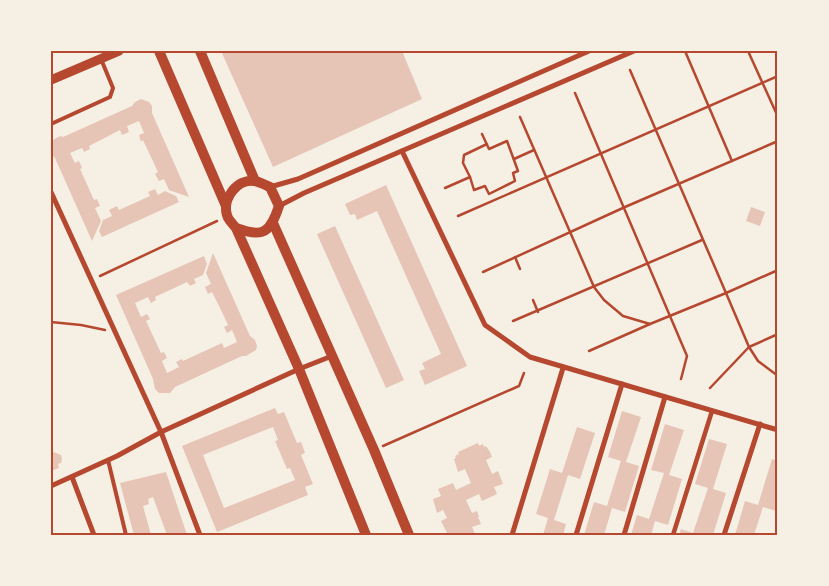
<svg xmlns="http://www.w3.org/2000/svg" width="829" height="586" viewBox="0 0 829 586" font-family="Lato,sans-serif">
<rect width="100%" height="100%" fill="#f6efe4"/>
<g fill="#e6c5b7" fill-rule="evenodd">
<path d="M221,51h181l20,48 -149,68z"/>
<path d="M141,99l8,3 3,4v7l37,84 -20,-7 -5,-11 -5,2 -4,-7 3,-2 -15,-32 -2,2 -2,-7 5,-2 -5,-12 -12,5 2,6 -7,3 -2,-5 -31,16 1,3 -6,3 -2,-4 -12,5 5,10 4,-2 3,7 -2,1 14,31 3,-1 3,7 -5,2 6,13 -9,20 -37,-83 -4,-4v-12l5,-4 5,-2 2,1 69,-31 3,-4z"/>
<path d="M386,185l81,181 -42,19 -6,-14 6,-2 -3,-6 19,-9 -64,-143 -20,9 -2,-6 -5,1 -5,-11z"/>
<path d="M155,189l3,6 7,-4 11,5 3,6 -77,35 -3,-6 4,-11 9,-4 -3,-6 8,-4 2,4 31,-14 -2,-4z"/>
<path d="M751,207l14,5 -5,14 -14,-5z"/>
<path d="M335,226l69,154 -18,8 -69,-154z"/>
<path d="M213,253l37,83 5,4 2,6 -1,4 -10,6h-4l-67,31 -5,6h-11l-4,-4 -2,-10 -37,-84 88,-39 3,8 -4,11 -9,4 2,4 -6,3 -3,-4 -32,15 1,3 -5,3 -3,-6 -13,6 6,14 6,-3 3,5 -4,2 15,32 3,-1 3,6 -5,3 5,12 12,-6 -3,-5 6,-3 1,2 39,-18 2,5 13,-6 -5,-12 -5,3 -3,-6 4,-2 -7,-15 -9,-18 -4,2 -3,-7 6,-3 -5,-11z"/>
<path d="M275,408l3,6 6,-2 13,31 4,-1 4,11 -4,2 12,29 -8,3 3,8 -91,37 -35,-86zM273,427l5,13 -3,1 12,28 3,-1 5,12 -71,28 -21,-53z"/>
<path d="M622,411l19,6 -15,45 13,4 -14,46 -13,-4 -8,27h-20l10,-33 13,4 14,-45 -13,-4z"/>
<path d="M665,424l19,6 -15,45 13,4 -14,46 -13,-4 -4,14h-20l6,-20 12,4 15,-46 -13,-3z"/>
<path d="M577,427l18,6 -15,46 -12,-4 -14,45 12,4 -3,11h-20l5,-17 -12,-4 14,-45 12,4z"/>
<path d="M709,439l18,5 -14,45 13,4 -13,42h-34l2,-6 12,4 15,-45 -13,-4z"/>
<path d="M478,443l1,3 4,-2 1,3 2,-1 4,6 2,5 -6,3 6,14 6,-3 5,13 -9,3 3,7 -15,7 -3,-7 -13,6 6,13 5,-2 2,6h-1l3,7 -9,3 3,7 -27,1 -7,-14 6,-3 -4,-8 -6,3 -4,-14 8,-3 -3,-7 15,-6 3,7 15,-7 -6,-14 -7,3 -4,-13 2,-1 -1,-2 4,-2 -1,-2z"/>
<path d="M51,451l10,4 1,4 -1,4 -3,1 1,4 -8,3z"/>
<path d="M772,459l6,2v44l-2,6 -13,-4 -9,28h-19l10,-34 13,4z"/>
<path d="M166,472l21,63h-20l-14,-38 -5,2 1,5 -6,2 8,29h-17l-14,-52z"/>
</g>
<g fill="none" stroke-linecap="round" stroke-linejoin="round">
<g stroke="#b5482f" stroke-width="2.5">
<path d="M685,51l47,110"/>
<path d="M748,51l30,66"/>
<path d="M630,70l96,223 52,-23"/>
<path d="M575,93l112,263 -6,23"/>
<path d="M520,117l74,170 10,13 19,16 27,8 76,-31 23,54 9,14 20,15"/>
<path d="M482,134l7,15 18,-8 11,30 -5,2 2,8 -26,13 -4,-8 -11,4 -4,-13 -7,-14 1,-8 23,-11"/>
<path d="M514,159l20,-9"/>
<path d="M445,188l25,-11"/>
<path d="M458,216l320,-140"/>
<path d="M515,257l5,12"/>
<path d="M483,272l142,-65 153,-66"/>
<path d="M100,276l117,-55"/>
<path d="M533,300l5,12"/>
<path d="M513,321l189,-81"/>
<path d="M51,322l30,3 24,5"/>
<path d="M589,351l61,-27"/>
<path d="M710,388l39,-41 29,-13"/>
<path d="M383,446l136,-60 5,-13"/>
</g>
<g stroke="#b5482f" stroke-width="4">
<path d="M51,124l59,-27 3,-9 -12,-29"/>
<path d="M108,460l18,75"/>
</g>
<path stroke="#b5482f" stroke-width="4.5" d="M673,535l39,-124"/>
<g stroke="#b5482f" stroke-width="5">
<path d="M402,151l83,174 45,32 248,73"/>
<path d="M270,187l28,-8 291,-128"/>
<path d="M51,192l110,240 39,103"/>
<path d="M279,206l25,-13 330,-142"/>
<path d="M72,477l22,58"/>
<path d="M51,486l66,-30 44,-24 138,-63 33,-13"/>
<path d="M512,535l51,-167"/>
<path d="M576,535l46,-151"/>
<path d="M624,535l41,-138"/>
<path d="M724,535l36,-111"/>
</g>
<path stroke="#b5482f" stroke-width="9" d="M51,80l68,-29"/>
<g stroke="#b5482f" stroke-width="10">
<path d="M159,51l67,155"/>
<path d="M200,51l55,130"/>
<path d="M273,223l101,227 35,85"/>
<path d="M236,228c27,10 34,5 43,-22l-9,-19c-5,-2 -10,-5 -15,-6 -18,-3 -33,18 -28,34 1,5 6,9 9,13l63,141 67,166"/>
</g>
</g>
<rect width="829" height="586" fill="none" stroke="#f6efe4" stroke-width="105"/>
<rect x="52" y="52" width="724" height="482" fill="none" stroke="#b5482f" stroke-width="2"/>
</svg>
